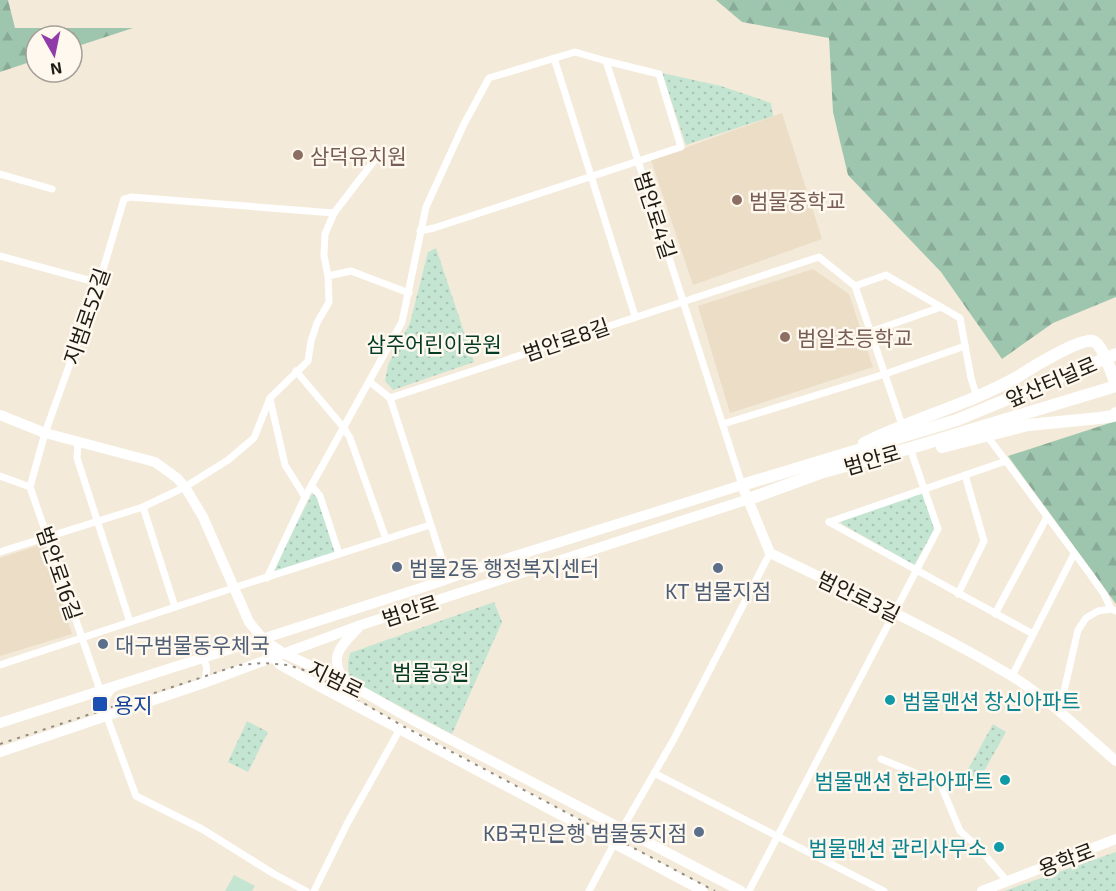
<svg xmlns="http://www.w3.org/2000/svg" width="1116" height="891" viewBox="0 0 1116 891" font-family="'Exo 2','Noto Sans KR',sans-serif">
<defs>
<pattern id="forest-firs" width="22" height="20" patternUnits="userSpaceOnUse" patternTransform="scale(1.5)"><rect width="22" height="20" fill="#9ec6af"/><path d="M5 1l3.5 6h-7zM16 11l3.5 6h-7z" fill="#88aa96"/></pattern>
<pattern id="park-dots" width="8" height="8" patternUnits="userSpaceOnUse" patternTransform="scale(1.5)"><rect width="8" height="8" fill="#c5e5d3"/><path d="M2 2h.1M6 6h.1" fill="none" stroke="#a9c4b4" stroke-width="1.8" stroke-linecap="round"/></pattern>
</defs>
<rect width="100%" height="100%" fill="#f4ead9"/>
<g fill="#ebddc6">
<path d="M782,113l40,126 -129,46 -42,-125z"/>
<path d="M813,269l36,25 24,73 -143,46 -32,-107z"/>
<path d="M43,544l29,90 -72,22v-98z"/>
</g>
<g fill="url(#forest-firs)">
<path d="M0,0h8l7,28h118l-61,20v-12h-36v24l-36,12z"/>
<path d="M716,0h400v297l-63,26 -51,36 -61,-87 -93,-97 -15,-63 -4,-74 -87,-16z"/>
<path d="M1116,421v183l-108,-148z"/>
</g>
<g fill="url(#park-dots)">
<path d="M662,73l59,13 50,17 2,13 -87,29z"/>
<path d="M436,248l38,114 -81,28 -8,-9 3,-16 22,-42 18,-71z"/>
<path d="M921,493l3,2 11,34 -21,36 -72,-41 -1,-3z"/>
<path d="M312,494l5,1 20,58 -67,22z"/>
<path d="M494,602l8,20 -50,112 -103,-55 -1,-16 2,-10z"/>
<path d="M247,721l21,11 -20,40 -20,-10z"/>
<path d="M993,724l13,8 -28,50 -13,-7z"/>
<path d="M1116,852v39h-112z"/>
</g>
<path fill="#c5e5d3" d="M234,875l21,11 -3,5h-27z"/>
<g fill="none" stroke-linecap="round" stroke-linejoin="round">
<g stroke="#fff" stroke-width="7">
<path d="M554,58l81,258"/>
<path d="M0,174l52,15"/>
<path d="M420,231l14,-3 247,-81 -22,-73 -53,-13"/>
<path d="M0,256l99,27"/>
<path d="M328,276l23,-5 58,22"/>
<path d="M855,286l31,-11 74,43 11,60 6,19"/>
<path d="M870,332l71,-25"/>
<path d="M296,371l48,57 6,10 36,101"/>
<path d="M370,382l20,16"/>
<path d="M390,398l429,-141 36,29 47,139"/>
<path d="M390,398l58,180"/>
<path d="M270,399l15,66 20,32"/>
<path d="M723,424l162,-50 80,-28"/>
<path d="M78,442l-1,16 53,164"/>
<path d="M1006,461l84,113 14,20 7,15 5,2"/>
<path d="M0,476l30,11 70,203"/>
<path d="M312,486l8,10 19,58"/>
<path d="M30,487l15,-54 54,-150 25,-84 7,-2 203,16"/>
<path d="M143,507l32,100"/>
<path d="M829,522l204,112"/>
<path d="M829,522l177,-61 -19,-25"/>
<path d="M0,552l143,-45 42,-20 43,-27 26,-22 16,-40 38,-37 3,-20 6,-18 12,-21 -1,-26 -4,-20 1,-22 9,-21 46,-60"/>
<path d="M267,578l38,-81 97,-175 24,-115 38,-83 25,-46 86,-26 31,9 136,424"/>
<path d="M958,594l26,-53 -19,-66"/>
<path d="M995,614l52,-97"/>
<path d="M201,659c9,6 5,14 3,24"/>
<path d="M0,665l233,-77 197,-63"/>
<path d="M1012,676l62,-122"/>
<path d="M114,688c-10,9 -9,16 -7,29l29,79 66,33 72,45 32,17"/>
<path d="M1057,710l7,-19 14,-61 8,-12 12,-7 13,-2"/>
<path d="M881,759l59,24 20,48 18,16 29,34"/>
<path d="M654,773l230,118"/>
<path d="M314,891l34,-69 52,-93"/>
<path d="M589,891l33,-62 52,-90 96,-186"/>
<path d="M749,891l189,-362 -26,-75"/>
</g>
<g stroke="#fff" stroke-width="10">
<path d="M0,415l45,18 110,29 22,16 8,9 18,30 46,105 14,17 20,14 61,28 65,37 332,173"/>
<path d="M270,652l9,12 38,21 386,206"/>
<path d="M344,681c-16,-25 -3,-35 14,-53"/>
<path d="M0,723l427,-137 66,-23 249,-78 28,68c80,39 163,76 240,122 38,23 72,57 106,86"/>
<path d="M0,752l204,-69 157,-58 388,-126"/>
<path d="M982,891l134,-52"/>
</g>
<g stroke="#fff" stroke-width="12">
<path d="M864,443c50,-25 106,-39 155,-67 12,-8 61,-38 74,-35 9,2 19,34 23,43"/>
<path d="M942,447l86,-22 72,-7 13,-2 3,-3"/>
<path d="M742,485l215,-65 159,-66"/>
<path d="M749,499l71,-26 91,-25 205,-62"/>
</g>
<path stroke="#928c80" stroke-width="2" stroke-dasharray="3 6" stroke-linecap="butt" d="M0,744l239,-79 24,-2 25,2 22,7 91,53 314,166"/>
</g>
<g fill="#8d6e63" stroke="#fef8ee" stroke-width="2">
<circle cx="298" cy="155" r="6"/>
<circle cx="737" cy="200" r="6"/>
<circle cx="785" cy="337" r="6"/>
</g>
<g fill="#5c6f8a" stroke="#fef8ee" stroke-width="2">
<circle cx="397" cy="567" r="6"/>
<circle cx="718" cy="568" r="6"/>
<circle cx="103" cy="644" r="6"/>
<circle cx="699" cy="832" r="6"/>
</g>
<g fill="#0f9aa8" stroke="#fef8ee" stroke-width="2">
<circle cx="890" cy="700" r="6"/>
<circle cx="1005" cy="780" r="6"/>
<circle cx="999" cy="847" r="6"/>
</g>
<rect fill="#1a4fb4" stroke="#fef8ee" stroke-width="2" x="92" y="696" width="16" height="16" rx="3"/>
<g text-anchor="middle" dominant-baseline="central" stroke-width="5" stroke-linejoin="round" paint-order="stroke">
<g font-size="21" fill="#785e54" stroke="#fef8ee" text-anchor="start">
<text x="310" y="155">삼덕유치원</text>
<text x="749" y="200">범물중학교</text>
<text x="797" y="337">범일초등학교</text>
</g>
<g font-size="21" fill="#1e1b15" stroke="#fef8ee">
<text transform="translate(656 215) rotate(72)">범안로4길</text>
<text transform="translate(86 316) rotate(-71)">지범로52길</text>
<text transform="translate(566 339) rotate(-19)">범안로8길</text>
<text transform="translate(1051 381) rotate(-23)">앞산터널로</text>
<text transform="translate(872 459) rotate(-16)">범안로</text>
<text transform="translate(60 573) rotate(71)">범안로16길</text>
<text transform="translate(859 596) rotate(26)">범안로3길</text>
<text transform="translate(410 610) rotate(-18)">범안로</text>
<text transform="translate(336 679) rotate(26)">지범로</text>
<text transform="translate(1066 859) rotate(-21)">용학로</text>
</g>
<g font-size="21" fill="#033a24" stroke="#fef8ee">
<text x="434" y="343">삼주어린이공원</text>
<text x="431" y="671">범물공원</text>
</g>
<g font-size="21" fill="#4e5e75" stroke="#fef8ee" text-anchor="start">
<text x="409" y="567">범물2동 행정복지센터</text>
<text x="718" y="590" text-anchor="middle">KT 범물지점</text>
<text x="115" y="644">대구범물동우체국</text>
<text x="687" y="832" text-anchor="end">KB국민은행 범물동지점</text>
</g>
<g font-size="21" fill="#0d838f" stroke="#fef8ee" text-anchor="end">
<text x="902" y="700" text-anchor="start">범물맨션 창신아파트</text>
<text x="993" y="780">범물맨션 한라아파트</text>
<text x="987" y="847">범물맨션 관리사무소</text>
</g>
<g font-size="21" fill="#164399" stroke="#fef8ee" text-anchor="start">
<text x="114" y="704">용지</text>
</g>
</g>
<g transform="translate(54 54) rotate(171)"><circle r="28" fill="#fef8ee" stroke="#a4a097" stroke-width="1.5"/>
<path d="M0-4.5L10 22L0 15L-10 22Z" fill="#913ba9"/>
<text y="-9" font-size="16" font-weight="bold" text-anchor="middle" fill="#1e1b15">N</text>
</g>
</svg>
